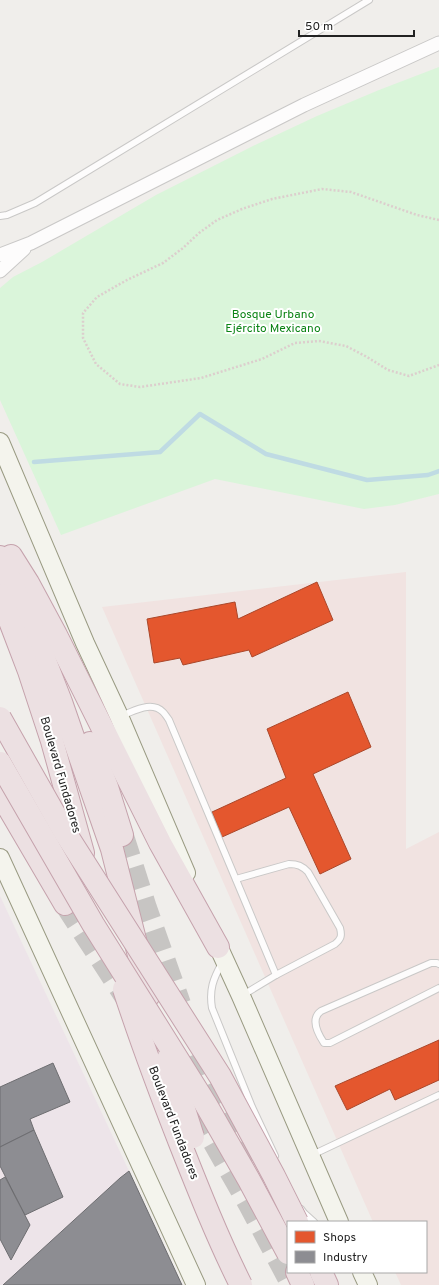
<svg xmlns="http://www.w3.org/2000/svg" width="439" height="1285" viewBox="0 0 439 1285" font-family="Overpass,sans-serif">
<rect width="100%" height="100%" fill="#f0eeeb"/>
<path fill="#f1e3e1" d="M406,572v277l33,-17v453h-38l-6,-13h31v-50h-53l-271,-615z"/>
<path fill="#ede4e9" d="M0,896l129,275 53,114h-182z"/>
<path fill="#daf5da" d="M439,67v427l-44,11 -31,4 -149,-30 -154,56 -61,-135v-112l13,-11 29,-15 114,-67 97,-49 64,-30 62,-26z"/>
<g fill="#e4572e" stroke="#aa472a">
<path d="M317,582l16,38 -81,37 -3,-7 -66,15 -3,-7 -26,5 -7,-44 88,-17 3,17z"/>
<path d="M348,692l23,55 -58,27 38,85 -31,15 -31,-67 -67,30 -10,-25 74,-34 -19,-49z"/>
<path d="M439,1040v40l-44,20 -5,-11 -43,21 -12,-24z"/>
</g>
<g fill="#8d8d92" stroke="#6d6d70">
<path d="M53,1063l17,39 -40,17 4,11 -34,17v-60z"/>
<path d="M34,1130l29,67 -38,18 -25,-49v-19z"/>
<path d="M129,1171l53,114h-179l117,-107z"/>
<path d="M5,1177l25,48 -19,35 -11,-21v-59z"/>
</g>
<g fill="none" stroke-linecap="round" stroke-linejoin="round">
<path stroke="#bfdbe3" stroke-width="4.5" d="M34,462l126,-10 40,-38 66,40 101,26 61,-5 11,-4"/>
<g stroke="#c7c5c3" stroke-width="22" stroke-dasharray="22 11" stroke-linecap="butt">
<path d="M123,836l23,72 34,96"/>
<path d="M65,904l67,103"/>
<path d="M198,1053l21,49 34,64"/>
<path d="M181,1085l69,121 42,79"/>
</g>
<defs>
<g id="lane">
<path d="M0,216l7,-1 28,-12 334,-203"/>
<path d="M120,716c13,-4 31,-16 43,-4 2,2 4,5 6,8l107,255"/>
<path d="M236,879l53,-15c9,0 13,2 19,8l32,56c2,8 1,11 -5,16l-59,31 -33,20"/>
<path d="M222,963c-9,16 -13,27 -10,45l40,99 23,49"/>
<path d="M439,964l-2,-1h-6l-110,48c-11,8 -3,23 3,32h6l109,-55"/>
<path d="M312,1155l127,-60"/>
<path d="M301,1209l3,4 10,9"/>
</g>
<g id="street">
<path d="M0,255l31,-12 273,-138 135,-62"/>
<path d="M0,271l24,-22"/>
</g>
<g id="secondary">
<path d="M0,442l85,201 34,73 67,157"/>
<path d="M0,858l196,427"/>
<path d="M213,935l28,61 98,226"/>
<path d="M362,1272l6,13"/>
</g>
<g id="highway">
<path d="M11,556l17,27 28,52 104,208 58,104"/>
<path d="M0,557l40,91 21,54 51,147 37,146"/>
<path d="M0,595l29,76 23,70 31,112"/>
<path d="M90,743l17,44 15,48"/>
<path d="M0,793l65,111"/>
<path d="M297,1272l6,13"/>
<path d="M321,1272l6,13"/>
</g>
</defs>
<use href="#lane" stroke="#c9c8c7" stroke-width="8"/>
<use href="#street" stroke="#c9c8c7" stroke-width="15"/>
<use href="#secondary" stroke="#999a82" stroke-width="20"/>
<use href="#highway" stroke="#c5a2ac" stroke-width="24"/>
<path stroke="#dccecd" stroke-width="2.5" stroke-dasharray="2 2" stroke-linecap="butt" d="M439,220l-22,-5 -66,-23 -29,-3 -50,10 -30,10 -25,11 -18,13 -16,15 -20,15 -36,17 -30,17 -14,16v25l13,26 24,20 20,3 61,-9 61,-19 33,-16 24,-2 27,5 21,11 21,13 21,6 30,-11"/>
<use href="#lane" stroke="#fdfcfc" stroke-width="6"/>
<use href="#street" stroke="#fdfcfc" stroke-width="13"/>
<use href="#secondary" stroke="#f4f4ed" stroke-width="18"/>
<use href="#highway" stroke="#ece0e2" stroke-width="22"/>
<defs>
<g id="highway-bridge">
<path d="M0,718l64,113 156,245 54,100 23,46"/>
<path d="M0,763l93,161 112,179 44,77 39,73"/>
<path d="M124,989c17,52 36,103 56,154 19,48 38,96 61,142"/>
<path d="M168,1059l25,78"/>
</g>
</defs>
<use href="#highway-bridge" stroke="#c5a2ac" stroke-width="24" stroke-linecap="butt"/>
<use href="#highway-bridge" stroke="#ece0e2" stroke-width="22"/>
</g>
<g text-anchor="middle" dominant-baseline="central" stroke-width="4" stroke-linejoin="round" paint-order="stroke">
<g font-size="12" fill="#0c8416" stroke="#fff">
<text x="273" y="315">Bosque Urbano<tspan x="273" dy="14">Ejército Mexicano</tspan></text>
</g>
<g font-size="12" fill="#222" stroke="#fff">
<text transform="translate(60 775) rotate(74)">Boulevard Fundadores</text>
<text transform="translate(173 1123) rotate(69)">Boulevard Fundadores</text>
</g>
</g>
<rect x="287" y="1221" width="140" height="52" fill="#ffffff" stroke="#a7a7a7"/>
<rect x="295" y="1231" width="20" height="12" fill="#e4572e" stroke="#a7a7a7"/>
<text x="323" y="1241" font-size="12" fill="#222222">Shops</text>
<rect x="295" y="1251" width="20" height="12" fill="#8d8d92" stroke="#a7a7a7"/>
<text x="323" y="1261" font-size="12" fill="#222222">Industry</text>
<path d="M299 30v6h115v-6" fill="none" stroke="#222222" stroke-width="2"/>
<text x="305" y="30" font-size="12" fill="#222222" stroke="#ffffff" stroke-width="3" paint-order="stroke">50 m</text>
</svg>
